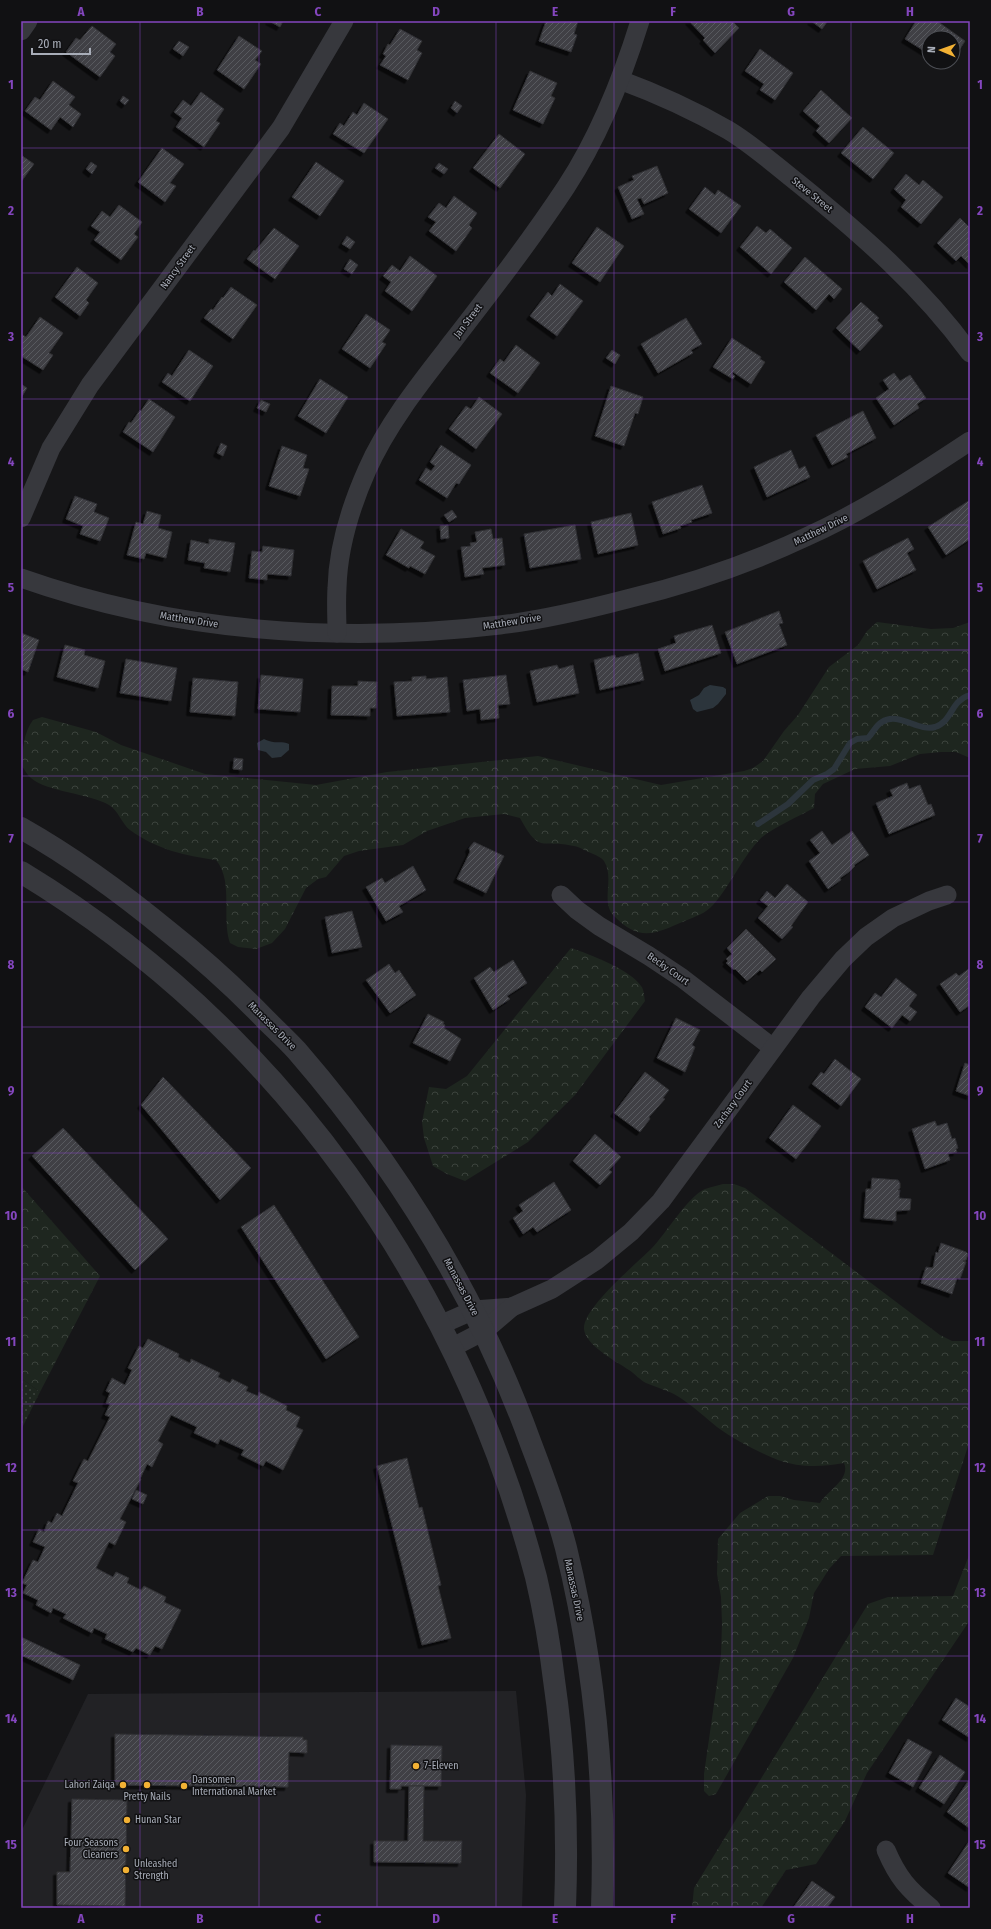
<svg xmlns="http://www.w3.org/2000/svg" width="991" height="1929" viewBox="0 0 991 1929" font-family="'Fira Sans Condensed',sans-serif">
<defs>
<pattern id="grass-dots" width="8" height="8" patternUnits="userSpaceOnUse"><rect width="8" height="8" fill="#1e261f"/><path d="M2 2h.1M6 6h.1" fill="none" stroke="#3c433d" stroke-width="1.8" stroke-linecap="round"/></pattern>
<pattern id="forest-crowns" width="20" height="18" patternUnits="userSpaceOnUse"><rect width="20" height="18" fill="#1e261f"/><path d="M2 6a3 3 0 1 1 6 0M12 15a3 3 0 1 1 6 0" fill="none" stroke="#3c433d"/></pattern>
<pattern id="building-hatch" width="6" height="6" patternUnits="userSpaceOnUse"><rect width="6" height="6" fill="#404145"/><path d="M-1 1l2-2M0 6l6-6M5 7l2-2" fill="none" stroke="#595a5e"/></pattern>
<filter id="shadow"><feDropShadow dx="-3.5" dy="3.5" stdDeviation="0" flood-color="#0009"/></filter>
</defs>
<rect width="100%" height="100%" fill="#161618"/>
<path fill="#222225" d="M516,1691l10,104 -4,113h-501v-76l67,-138z"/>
<path fill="url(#grass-dots)" d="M21,1378l19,14 -19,38z"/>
<g fill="url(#forest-crowns)">
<path d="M877,622l54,7 22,-1 17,-6v136l-14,-6h-15l-21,2 -30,12 -35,3 -32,15 -8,10 -1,14c-13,7 -43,21 -53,30 -19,19 -30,47 -48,67 -8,9 -17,11 -28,16 -29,12 -45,22 -71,-5 -14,-14 1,-38 -10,-55 -3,-4 -9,-6 -13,-8 -5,-2 -11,-6 -17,-7 -32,-7 -34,9 -54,-28l-16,-4 -39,4 -38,13 -24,14 -44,6 -15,5 -18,21 -8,2 -12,9 -21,41 -13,14 -16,6 -18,-2 -8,-4c-9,-26 4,-61 -14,-83 -31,-4 -60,-11 -86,-30 -8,-6 -12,-20 -21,-25 -21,-12 -62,-13 -78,-27 -4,-3 -6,-8 -9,-12 1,-17 1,-32 11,-46l9,-3 54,15 25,13 84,29 111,11 71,-13 151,-16 123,29 83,-14 9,-3 10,-7 21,-30 14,-16 31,-48 29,-22 9,-14z"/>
<path d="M571,948c18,6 60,22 70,38 3,3 3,10 4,15l-70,94 -47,47 -63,39 -18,-7 -14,-8 -9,-28 -2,-16 7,-35 17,2 21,-13z"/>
<path d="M723,1184h11l11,4 195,147 12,6h18v99l-37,115 -92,1 -12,13 -15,24 -5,25 -16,40 -77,136 -7,2 -5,-5v-17l17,-119 1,-32 -1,-26 -4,-23 1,-35 22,-26 28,-17h12l14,4 26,3c7,-12 31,-24 24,-40 -23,4 -43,5 -66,-3 -20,-8 -43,-20 -61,-33 -11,-9 -23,-20 -35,-28 -11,-8 -24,-11 -36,-16 -6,-3 -11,-9 -17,-13 -12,-8 -44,-25 -45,-41 -2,-20 52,-65 67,-80 15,-15 36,-52 54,-60 5,-2 12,-3 18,-5z"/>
<path d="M21,1186l79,90 -60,116 -19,-14z"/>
<path d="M970,1553v67l-103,153 -22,48 -29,43 -30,6 -25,38h-69l2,-20 174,-284 20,-7 65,-1z"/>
</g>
<g fill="#2c353c">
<path d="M710,685l13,2 3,2v5l-8,10 -5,4 -16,4 -4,-3 -3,-9 9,-5 5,-7z"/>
<path d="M264,739c12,6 16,1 25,5v6l-8,7 -9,1 -6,-6 -8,-2 -1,-7z"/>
</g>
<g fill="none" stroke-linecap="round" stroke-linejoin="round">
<path stroke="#2c353c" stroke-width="6" d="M758,824l30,-20 25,-24 14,-6 7,-5 16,-26 7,-4 11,-1c5,-5 8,-13 14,-16 16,-11 36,10 53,5 18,-6 15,-26 35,-32"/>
</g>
<g fill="url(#building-hatch)" stroke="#303034" filter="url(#shadow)">
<path d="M269,21h14l-3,6z"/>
<path d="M546,21h32l-4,13 3,1 -6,17 -32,-11z"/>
<path d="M689,21h43l7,7 -24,25 -12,-13 2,-2z"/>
<path d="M811,21h14l2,1 -5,7z"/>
<path d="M916,21h21l28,20 -12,19v-22h-24v16l-24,-15z"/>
<path d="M92,26l24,18 -6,8 5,4 -15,21 -34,-25 10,-14 4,2z"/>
<path d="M400,29l22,12 -5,9 5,3 -14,27 -28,-15 6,-9 -3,-2 5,-10 2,1z"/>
<path d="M239,36l23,15 -7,9 6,4 -17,25 -27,-19z"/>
<path d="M179,41l10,6 -6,9 -10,-7z"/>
<path d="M760,49l33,24 -18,27 -15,-10 4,-6 -19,-13z"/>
<path d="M530,71l27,12 -6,13 4,2 -12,26 -30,-14z"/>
<path d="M53,81l22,16 -6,8 12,9 -8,13 -13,-10 -9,13 -26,-19 10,-14 5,3z"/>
<path d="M821,90l31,28 -23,25 -13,-12 4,-5 -17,-15z"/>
<path d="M201,92l23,17 -8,12 4,2 -16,24 -28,-20 6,-9 -8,-6 9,-12 8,6z"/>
<path d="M123,96l6,4 -4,5 -5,-4z"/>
<path d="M455,101l7,5 -5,7 -6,-5z"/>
<path d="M364,103l24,16 -24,34 -31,-19 7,-11 4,3 9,-14 4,3z"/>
<path d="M863,127l31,26 -21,26 -32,-26z"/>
<path d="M499,134l26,20 -25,34 -27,-20z"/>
<path d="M162,148l22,16 -14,19 6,3 -11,16 -27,-20z"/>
<path d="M21,155l13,9 -13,18z"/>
<path d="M91,162l6,4 -5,8 -6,-5z"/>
<path d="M316,162l28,19 -24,35 -28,-19z"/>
<path d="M439,163l9,6 -4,5 -9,-6z"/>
<path d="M657,166l11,27 -24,11 -3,-6 -4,1 7,15 -12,5 -14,-32 16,-7 -2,-4z"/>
<path d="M906,174l13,11 4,-5 20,17 -22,27 -20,-17 5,-7 -12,-11z"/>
<path d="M705,187l10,8 3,-5 23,16 -20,27 -32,-24z"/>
<path d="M454,196l23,17 -8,12 3,3 -16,23 -27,-20 7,-9 -8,-5 11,-14 7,5z"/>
<path d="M119,205l23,17 -8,12 4,3 -17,23 -27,-20 6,-8 -9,-6 11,-15 8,6z"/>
<path d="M960,218l10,10v37l-9,-9 -5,5 -19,-18z"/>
<path d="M757,226l9,7 4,-4 22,19 -21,26 -31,-27z"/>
<path d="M597,227l27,19 -24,36 -28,-19z"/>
<path d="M274,228l25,18 -24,33 -28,-20 7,-9 1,1z"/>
<path d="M347,236l8,6 -5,7 -8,-5z"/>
<path d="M410,256l27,20 -25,35 -27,-20 6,-9 -8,-6 9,-11 8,6z"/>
<path d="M805,257l37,32 -8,10 -5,-5 -13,16 -32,-28z"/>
<path d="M350,259l8,6 -6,9 -8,-5z"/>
<path d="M77,267l21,16 -12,17 3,3 -9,13 -25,-19z"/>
<path d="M560,284l23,17 -26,35 -27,-20 18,-24 4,4z"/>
<path d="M231,287l26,18 -24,34 -29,-21 7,-9 2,1 9,-13 1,1z"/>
<path d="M861,302l18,16 -2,2 6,6 -23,25 -24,-23z"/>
<path d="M366,314l24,16 -8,12 4,2 -16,24 -28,-19z"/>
<path d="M40,317l23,16 -14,20 4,2 -10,15 -22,-14v-22l5,3z"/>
<path d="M686,318l16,26 -11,6 2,3 -35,20 -17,-29z"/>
<path d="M732,338l29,19 -1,2 5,3 -14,22 -18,-12 -1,2 3,2 -2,3 -20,-12z"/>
<path d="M516,345l24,18 -22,30 -28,-20 10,-14 4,3z"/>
<path d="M189,350l24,16 -23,35 -28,-19 6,-9 4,3z"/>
<path d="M612,350l8,5 -5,9 -9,-6z"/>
<path d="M894,373l6,8 10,-6 16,23 -9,6 2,4 -25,17 -18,-27 13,-9 -6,-9z"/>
<path d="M320,379l28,18 -22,36 -28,-17z"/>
<path d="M21,384l6,4 -6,10z"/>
<path d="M611,386l32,11 -5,17 -3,-1 -11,33 -29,-10z"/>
<path d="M479,397l23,17 -26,35 -27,-20 17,-23 5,3z"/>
<path d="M149,399l26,18 -22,35 -30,-20 6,-10 2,1 9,-13 1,1z"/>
<path d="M261,400l9,4 -4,8 -9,-4z"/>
<path d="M863,411l13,27 -30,16 2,3 -16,8 -16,-30z"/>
<path d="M221,443l6,3 -4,10 -6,-3z"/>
<path d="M441,445l30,20 -12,19 -3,-1 -9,15 -28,-18 7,-12 5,3 4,-5 -5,-4z"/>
<path d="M282,446l25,9 -4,13 6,1 -9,27 -31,-10z"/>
<path d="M791,450l8,19 6,-3 5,11 -43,20 -13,-30z"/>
<path d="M702,485l10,28 -21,7 1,2 -12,4 1,2 -18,6 -11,-32z"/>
<path d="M75,496l22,8 -3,8 15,6 -9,23 -20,-7 3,-8 -17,-7z"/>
<path d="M970,500v39l-24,16 -18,-28z"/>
<path d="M452,510l5,7 -8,5 -5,-7z"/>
<path d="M147,511l14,4 -3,13 14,4 -6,26 -20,-5 -2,6 -17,-4 9,-33 7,2z"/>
<path d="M631,513l7,32 -40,9 -7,-32z"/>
<path d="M448,525l1,13 -8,1 -1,-13z"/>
<path d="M575,525l6,34 -51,9 -6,-34z"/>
<path d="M401,529l23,13 -4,6 15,8 -10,18 -15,-8 -1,2 -23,-13z"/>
<path d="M491,529l2,10 9,-1 3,27 -23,3 2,6 -19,3 -4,-30 10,-1 -1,-3 7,-1 -2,-10z"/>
<path d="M908,538l6,11 -7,4 9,17 -39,19 -14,-28z"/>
<path d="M209,539l26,4 -5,29 -26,-4 1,-5 -17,-3 3,-20 18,4z"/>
<path d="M263,546l31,4 -3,26 -24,-2v6l-18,-2 3,-27 10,1z"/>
<path d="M779,611l4,12 -4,1 8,21 -50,19 -12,-32z"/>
<path d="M712,625l9,28 -56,18 -7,-22 18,-6 -2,-7z"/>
<path d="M21,633l18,7 -11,32 -7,-3z"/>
<path d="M65,645l20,5 -1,5 21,6 -7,27 -41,-11z"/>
<path d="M638,653l6,27 -44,10 -6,-30 21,-5 1,3z"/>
<path d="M126,659l51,9 -6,33 -51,-8z"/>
<path d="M557,665l2,4 14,-4 6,28 -42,9 -7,-31z"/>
<path d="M261,675l42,4 -3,33 -42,-3z"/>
<path d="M506,675l4,29 -12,1 1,13 -18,2 -1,-11 -13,2 -4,-31z"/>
<path d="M426,676v3l21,-2 3,35 -53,4 -3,-34 18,-1v-4z"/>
<path d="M193,678l45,4 -3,34 -45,-4z"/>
<path d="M358,681l19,1 -1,26h-6v8l-39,-1 1,-29h26z"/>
<path d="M234,758l9,1 -1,11 -9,-1z"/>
<path d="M907,783l2,6 11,-4 8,20 3,-1 4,11 -46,19 -13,-31 17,-7 -3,-6z"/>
<path d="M822,831l10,14 20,-14 17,24 -15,10 1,1 -6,6 -9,6 1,2 -13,9 -19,-28 11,-8 -10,-13z"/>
<path d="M474,842l30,14 -18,37 -29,-14 13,-27 -1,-4z"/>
<path d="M413,866l13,24 -27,16 4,6 -17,9 -20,-34 16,-9 3,5z"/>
<path d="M787,884l21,18 -17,24 2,1 -11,12 -24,-21 10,-12 -8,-6 7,-9 8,7z"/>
<path d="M352,911l10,36 -30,6 -7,-36z"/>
<path d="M746,929l30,30 -14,13 -2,-2 -13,11 -12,-12 -1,1 -8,-7 2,-2 -2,-2 6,-5 -5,-6z"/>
<path d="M513,960l14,23 -20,13 3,3 -17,11 -19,-32 16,-11 4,5z"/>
<path d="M389,964l6,9 4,-3 17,25 -26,18 -24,-33z"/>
<path d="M970,968v37l-10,7 -20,-28 16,-11 3,3z"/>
<path d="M896,978l21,17 -8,11 8,6 -7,9 -8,-6 -10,13 -27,-21 10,-14 6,4z"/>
<path d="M428,1014l16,8 -1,2 2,1 -1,3 17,11 -11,22 -37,-18z"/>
<path d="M676,1018l24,12 -8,15 3,2 -10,25 -28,-14z"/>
<path d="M835,1059l26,20 -20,27 -29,-22 9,-12 3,2z"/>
<path d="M965,1063l5,2v31l-14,-5z"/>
<path d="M645,1072l24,18 -6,8 2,1 -16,18 1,2 -10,13 -26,-19z"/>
<path d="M163,1077l88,91 -31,32 -79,-95z"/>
<path d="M793,1105l28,21 -25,33 -27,-21z"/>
<path d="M935,1121l2,5 10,-3 5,16 3,-1 3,10 -2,1 1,3 -9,2 2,6 -25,9 -13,-40z"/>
<path d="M63,1128l105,111 -33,31 -103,-114z"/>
<path d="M595,1134l26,23 -12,13 3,2 -12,13 -27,-24z"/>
<path d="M872,1178l26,2 2,3v5l-2,2h2l-1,8 12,1 -1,11 -14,1v10l-32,-3 2,-29h5z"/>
<path d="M554,1182l17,28 -34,22 -4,-5 -10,7 -10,-16 10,-7 -4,-6z"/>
<path d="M274,1205l85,132 -33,22 -85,-132z"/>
<path d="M941,1243l25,9 2,2 -2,6 -3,1 3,1 -6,17 -3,-1 -5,16 -31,-11 5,-16 7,1 3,-16 2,1z"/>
<path d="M148,1339l31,15 -1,3 12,6 1,-4 29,14 -2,4 12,6 2,-4 16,8 -2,4 12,5 1,-4 28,14 -1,4 14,7 -4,10 7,3 -20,40 -17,-9 -3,5 -22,-11 3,-5 -24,-11 -2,5 -24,-11 3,-6 -26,-12 -13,26 5,3 -11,23 -5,-3 -7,15h1l-21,40 6,3 -11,23 -6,-3 -13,26 17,9 3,-5 13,6 -2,5 14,7 3,-4 22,11 -2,5 17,8 -19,39 -7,-3 -5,9 -14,-7 -3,4 -28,-13 2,-5 -13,-6 -2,5 -29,-15 3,-4 -13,-6 -2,5 -15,-8 2,-5 -15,-7 4,-8 -5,-2 11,-23 5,2 7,-15 -12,-5 6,-13 5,3 4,-11 4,2 5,-10 5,3 16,-33 -5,-2 11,-22 4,2 22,-44 -5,-2 5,-11 -4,-1 4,-10 -4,-2 6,-13 13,7 7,-15 -4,-2 11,-22 4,2z"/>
<path d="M407,1458l12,50 3,-1 19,78 -3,1 13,52 -29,7 -45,-179z"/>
<path d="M136,1490l11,5 -4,9 -11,-5z"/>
<path d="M21,1637l59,28 -7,15 -52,-25z"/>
<path d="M956,1698l14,9v31l-28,-18z"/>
<path d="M115,1734l188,3v3h4v13l-18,-1 -1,35 -173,-2z"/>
<path d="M908,1739l24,13 -19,35 -24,-14z"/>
<path d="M391,1745l51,1 -1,40h-40v3h-11z"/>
<path d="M940,1755l25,17 -21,32 -25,-16z"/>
<path d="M969,1780l1,1 -1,47 -22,-16z"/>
<path d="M409,1786h15l-1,55h39l-1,22 -87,-1v-21h34z"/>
<path d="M72,1799l55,1 -2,106 -68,-1v-33h13z"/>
<path d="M970,1840v48l-22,-15z"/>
<path d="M812,1881l23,16 -8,11h-34z"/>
</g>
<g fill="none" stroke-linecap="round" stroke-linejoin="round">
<g stroke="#37383d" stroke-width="19">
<path d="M21,31l7,-10"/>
<path d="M620,80c38,14 73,30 108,50 25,15 47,35 70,53 63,51 124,104 172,170"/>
<path d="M21,518l30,-70 39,-63 191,-257 63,-107"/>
<path d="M21,578c153,54 318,66 479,47 42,-5 85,-15 127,-26 62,-15 122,-35 179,-62 58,-26 111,-61 164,-96"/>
<path d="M337,633c0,-15 -1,-30 0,-45 1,-40 14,-82 30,-118 19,-43 50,-83 79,-120 41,-53 83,-107 120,-163 34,-52 56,-108 74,-166"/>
<path d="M561,895l16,15 22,16 50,30 33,22 91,70"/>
<path d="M440,1325l34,-15 38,-3"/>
<path d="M451,1348l33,-17 28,-24 40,-18 45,-29 34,-28 30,-31 150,-204 32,-38 23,-22 27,-19 36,-17 18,-6"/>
<path d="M886,1850c12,28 22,39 45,58"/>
</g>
<g stroke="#37383d" stroke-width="22">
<path d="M21,828c53,30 102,66 148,104 34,27 66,56 96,87 11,11 22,21 32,32 102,118 181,246 234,393 13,34 26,69 35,104 29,118 40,239 36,360"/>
<path d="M21,872c260,158 438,412 515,705 8,34 14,69 18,103 11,76 14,151 11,228"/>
</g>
</g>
<path fill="none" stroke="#8446be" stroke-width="1" stroke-opacity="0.55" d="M140,21v1887M259,21v1887M377,21v1887M496,21v1887M614,21v1887M732,21v1887M851,21v1887M21,148h949M21,273h949M21,399h949M21,525h949M21,650h949M21,776h949M21,902h949M21,1027h949M21,1153h949M21,1279h949M21,1404h949M21,1530h949M21,1656h949M21,1781h949"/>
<g fill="#f2b134" stroke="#111113" stroke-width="1.5">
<circle cx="416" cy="1766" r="4"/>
<circle cx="123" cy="1785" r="4"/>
<circle cx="147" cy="1785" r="4"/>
<circle cx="184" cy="1786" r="4"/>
<circle cx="127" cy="1820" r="4"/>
<circle cx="126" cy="1849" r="4"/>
<circle cx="126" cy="1870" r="4"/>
</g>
<g text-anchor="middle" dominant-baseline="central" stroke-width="3" stroke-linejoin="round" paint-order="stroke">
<g font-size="10" fill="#a8adb8" stroke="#111113">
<text transform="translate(812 195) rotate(39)">Steve Street</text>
<text transform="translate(178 267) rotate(-54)">Nancy Street</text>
<text transform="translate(468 321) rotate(-53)">Jan Street</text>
<text transform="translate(821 530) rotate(-26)">Matthew Drive</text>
<text transform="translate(189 620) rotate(9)">Matthew Drive</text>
<text transform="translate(512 622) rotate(-9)">Matthew Drive</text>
<text transform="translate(668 969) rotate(35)">Becky Court</text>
<text transform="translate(272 1026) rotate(45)">Manassas Drive</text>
<text transform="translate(733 1104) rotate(-54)">Zachary Court</text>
<text transform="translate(461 1287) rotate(62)">Manassas Drive</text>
<text transform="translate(574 1590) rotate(78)">Manassas Drive</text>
</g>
<g font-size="10" fill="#a8adb8" stroke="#111113" text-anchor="start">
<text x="424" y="1766">7-Eleven</text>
<text x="192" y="1780">Dansomen<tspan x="192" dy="12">International Market</tspan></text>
<text x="115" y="1785" text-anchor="end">Lahori Zaiqa</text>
<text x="147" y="1797" text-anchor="middle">Pretty Nails</text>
<text x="135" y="1820">Hunan Star</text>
<text x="118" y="1843" text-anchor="end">Four Seasons<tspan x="118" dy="12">Cleaners</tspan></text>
<text x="134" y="1864">Unleashed<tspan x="134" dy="12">Strength</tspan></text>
</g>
</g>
<rect width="991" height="1929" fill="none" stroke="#111113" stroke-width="44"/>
<g transform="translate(941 50) rotate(272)"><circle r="19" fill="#111113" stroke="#4d4f55"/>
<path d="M0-3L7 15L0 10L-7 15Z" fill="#f2b134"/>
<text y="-6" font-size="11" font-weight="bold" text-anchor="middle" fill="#a8adb8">N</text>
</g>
<path d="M32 48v6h58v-6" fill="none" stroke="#a8adb8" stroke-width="2"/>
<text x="38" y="48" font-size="12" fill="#a8adb8" stroke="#111113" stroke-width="3" paint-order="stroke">20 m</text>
<rect x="22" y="22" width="947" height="1885" fill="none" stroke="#8446be" stroke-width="1.5"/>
<g font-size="13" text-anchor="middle" font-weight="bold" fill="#8446be">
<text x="81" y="16">A</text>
<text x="200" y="16">B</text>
<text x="318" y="16">C</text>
<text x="436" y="16">D</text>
<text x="555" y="16">E</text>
<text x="673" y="16">F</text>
<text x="791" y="16">G</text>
<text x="910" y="16">H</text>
<text x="11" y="89">1</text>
<text x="980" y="89">1</text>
<text x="11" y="215">2</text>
<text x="980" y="215">2</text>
<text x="11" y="341">3</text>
<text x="980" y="341">3</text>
<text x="11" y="466">4</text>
<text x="980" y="466">4</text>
<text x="11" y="592">5</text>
<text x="980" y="592">5</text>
<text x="11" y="718">6</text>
<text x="980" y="718">6</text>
<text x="11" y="843">7</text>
<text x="980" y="843">7</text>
<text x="11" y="969">8</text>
<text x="980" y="969">8</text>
<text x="11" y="1095">9</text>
<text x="980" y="1095">9</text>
<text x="11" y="1220">10</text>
<text x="980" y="1220">10</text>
<text x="11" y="1346">11</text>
<text x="980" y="1346">11</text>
<text x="11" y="1472">12</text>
<text x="980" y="1472">12</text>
<text x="11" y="1597">13</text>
<text x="980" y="1597">13</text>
<text x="11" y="1723">14</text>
<text x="980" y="1723">14</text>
<text x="11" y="1849">15</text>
<text x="980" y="1849">15</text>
<text x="81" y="1923">A</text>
<text x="200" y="1923">B</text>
<text x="318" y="1923">C</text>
<text x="436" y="1923">D</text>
<text x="555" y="1923">E</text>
<text x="673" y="1923">F</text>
<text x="791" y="1923">G</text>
<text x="910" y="1923">H</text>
</g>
</svg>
